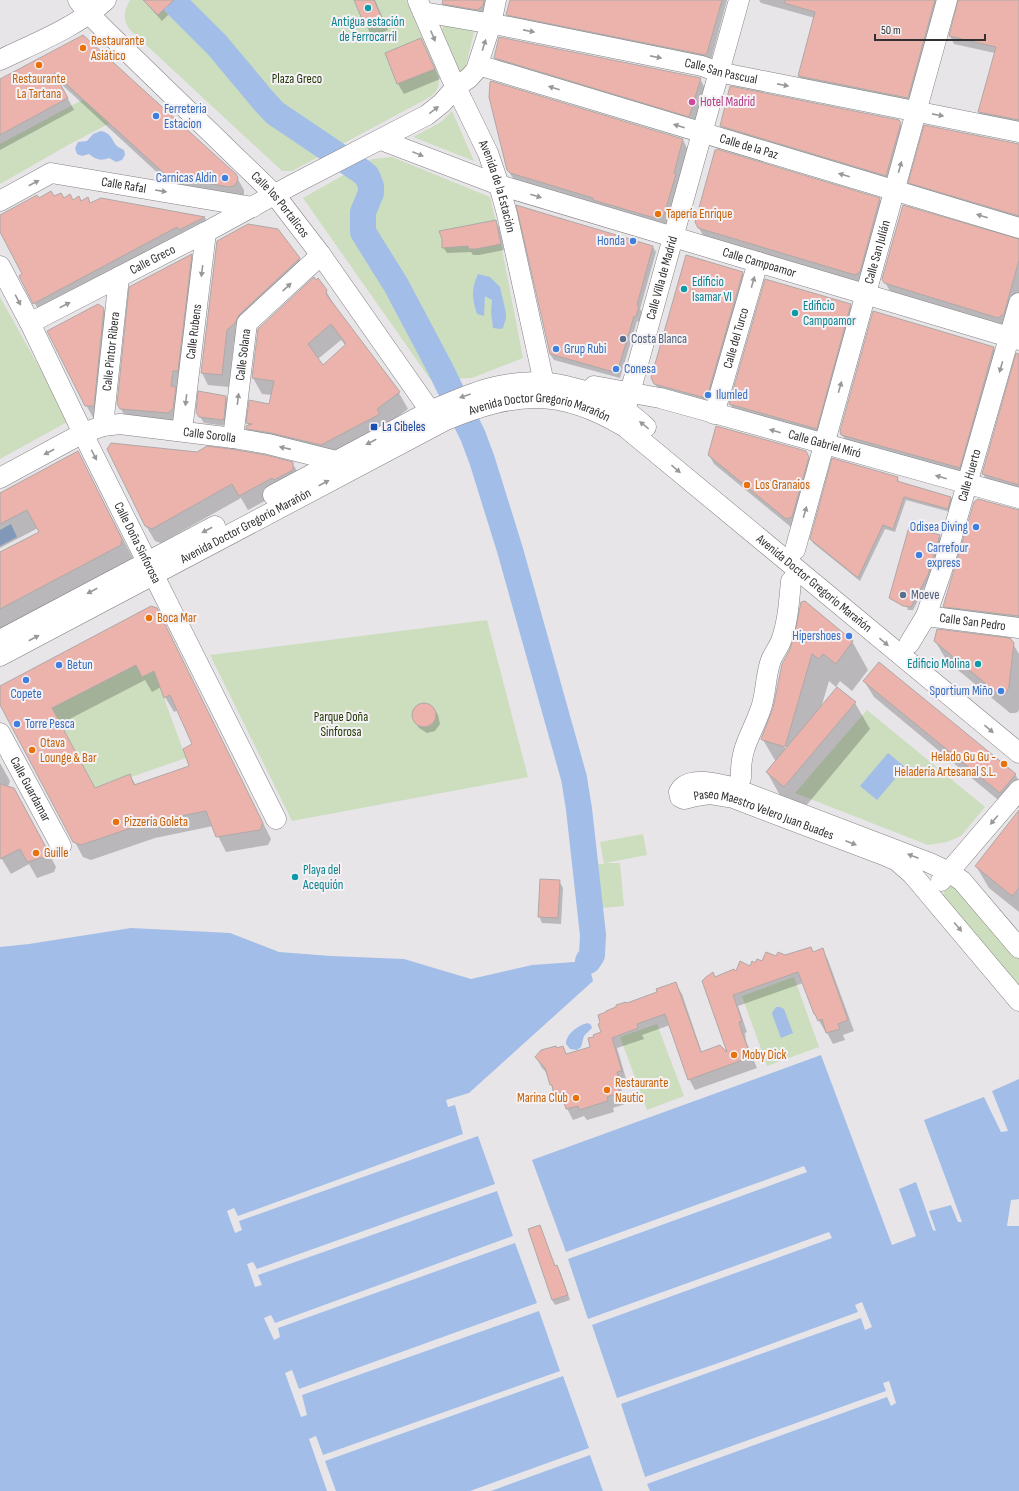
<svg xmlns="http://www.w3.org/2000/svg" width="1019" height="1491" viewBox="0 0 1019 1491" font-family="'Sofia Sans Condensed',sans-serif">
<rect width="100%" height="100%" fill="#e8e5e9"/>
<g fill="#ccdebe">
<path d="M130,0h276l31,72c4,10 2,18 -7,25l-138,74h-10l-152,-141c-8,-11 -6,-19 0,-30z"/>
<path d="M443,25l29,3 2,4 -9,37 -4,3 -2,-3 -17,-39z"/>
<path d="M84,99l26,24 -40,21 -70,40v-40z"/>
<path d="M452,111l22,50 -61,-24 28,-15z"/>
<path d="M392,157l98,40 11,47 22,114 -51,20 -42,1 -127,-181 69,-39z"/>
<path d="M0,297l69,124 -69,38z"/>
<path d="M487,620l41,157 -236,44 -82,-166z"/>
<path d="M136,665l6,12 12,-6 32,87 -55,19 -1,-3 -27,10 1,4 -8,2 -44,-82z"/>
<path d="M867,710l118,97 -24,29 -14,6 -19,3 -133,-52z"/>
<path d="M643,834l4,21 -42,8h15l4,43 -22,2 -4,-44h6l-4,-22z"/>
<path d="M951,883l68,74v36l-76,-95 1,-10z"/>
<path d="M794,977l25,70 -52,19 -25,-70z"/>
<path d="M657,1024l27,72 -37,14 -27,-73z"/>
</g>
<g fill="#a2bee8">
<path d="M101,131c9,2 10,6 14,13 2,3 6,4 9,6l1,5 -3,5 -6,2 -7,-4c-8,3 -13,2 -20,-4l-7,2 -5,-2 -2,-6 3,-6 9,-1 6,-7z"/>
<path d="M478,274l12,3 10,10 6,26v5l-3,10 -2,1 -8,-1 -2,-16 1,-12 -7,-4 -1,20 -7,-2c-5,-15 -6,-25 1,-40z"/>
<path d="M11,524l6,13 -17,9v-16z"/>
<path d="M888,753l17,14 -28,33 -17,-14z"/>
<path d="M131,928l99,5 49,19 52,4 73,3 67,20 61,-14 56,-4 5,20 -124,112 -23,7 2,7 7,-2 8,29 -225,82 -4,-8 -7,3 8,22 7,-3 -3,-9 239,-85 17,48 -238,85 -4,-7 -6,2 8,23 7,-2 -4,-10 239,-84 16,45 -238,87 -4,-8 -7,3 10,22 6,-3 -2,-9 237,-85 22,60 -238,86 -7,-19 -7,3 16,44 6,-2 -5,-20 237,-84 21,60 -237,84 -7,-19 -7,3 18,52h-327v-544l29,-3z"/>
<path d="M776,1007h4l4,2 9,24 -12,5 -9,-24 1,-3z"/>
<path d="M588,1023l3,2 1,3 -8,8 -3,11 -4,3 -7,-1 -4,-5c0,-10 12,-19 22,-21z"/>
<path d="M821,1055l71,190 24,-9 -17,-47 17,-7 17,48 3,1 -7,-20 22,-6 7,17h4l-38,-102 60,-23 17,35 7,-1 -16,-40 27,-12v120l-8,1 -4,26h12v265h-369l-3,-7 240,-87 4,9 5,-3 -7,-22 -6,2 3,8 -241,86 -24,-73 240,-86 4,12 7,-3 -10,-25 -7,3 3,7 -128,47 -113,39 -25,-73 240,-87 -3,-6 -241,87 -20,-60 239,-87 -3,-6 -238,86 -34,-92z"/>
<path d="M563,1376l26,72 -119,43h-134l-11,-30z"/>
<path d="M590,1455l13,36h-112z"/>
</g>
<g fill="#0003" fill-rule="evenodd">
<path d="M143,0h19l9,12 -9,9z"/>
<path d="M355,0h20l13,30 -16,7 -7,-14z"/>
<path d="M442,0h48l-6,21 -33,-6z"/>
<path d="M511,0h216l-16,60 -200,-39 -4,-6z"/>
<path d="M759,0h184l-31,105 -109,-21 -4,-8 16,-58 -54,-15z"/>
<path d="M959,0h60v127l-36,-7 -4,-8 16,-59 -41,-9 -4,-8z"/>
<path d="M82,36l153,138 9,16v4l-3,4 -67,-10 -115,-106 15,28 -74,40v-70z"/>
<path d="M421,39l19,40 -36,15 -6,-10 -12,-31z"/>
<path d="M495,57l205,22 5,9 -11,37 -194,-59z"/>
<path d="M898,121l8,13 -14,51 -166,-50 -5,-10z"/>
<path d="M683,140l5,10 -19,75 -155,-45 -6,-10z"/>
<path d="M1019,145v77l-106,-33 -3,-6z"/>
<path d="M54,198l36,6 11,-5 104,19 5,9 -170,86 -20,-37 3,-2 -23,-44v-14l38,-17z"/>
<path d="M880,199l8,15 -20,73 -161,-44 -8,-15z"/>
<path d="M495,221l4,6 5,23 -25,5h-6l-2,-3 -24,1 -4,-6z"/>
<path d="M278,230l22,29 6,12 -72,71 -5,45 -21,-2 -6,-12 15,-132z"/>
<path d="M1019,240v64l-12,28 -113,-34 -11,-19z"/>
<path d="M653,247l3,5 -16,57 2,3 -3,10 -2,-1 -17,57 -66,-18 -4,-6z"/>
<path d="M191,255l7,12 -18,154 -55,-5 -7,-12z"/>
<path d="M742,273l7,11 -36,124 -52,-14 -9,-16z"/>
<path d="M326,291l10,17 63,85 9,16 -22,16 -55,36 -75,-16 -9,-17 2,-2 -2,-3 23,-18 2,-10 -10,-1 -9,-16 6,-49zM341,340l5,6 -23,20 -5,-7z"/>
<path d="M850,305l5,9 -34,123 -86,-24 -5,-9z"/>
<path d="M103,308l8,14 -17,97 -8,-14z"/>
<path d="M994,348l4,7 -35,120 -116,-33 -5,-7z"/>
<path d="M1019,356v137l-30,-9 -6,-10 33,-116z"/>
<path d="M226,397l4,7 -4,22 -22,-3 -7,-11z"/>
<path d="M108,449l184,14 9,14 -20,15 -33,18 -7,-12 -80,45 -6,-2 -9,-15z"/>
<path d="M77,452l56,106 -2,6 -131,70v-81l40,-21 -2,-4 -38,20v-55z"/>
<path d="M805,452l6,9 -19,67 -78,-64 -5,-9z"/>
<path d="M898,478l1,5 52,14 2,4 -3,11 -44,-12 -11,32 -10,-3 -25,52 -47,-38 -2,-4z"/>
<path d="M1019,511v114l-68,-8 -6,-10z"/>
<path d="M940,536l2,4 -13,39 -16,31h-6l1,-2 -17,-10v2l-1,-2z"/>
<path d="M156,609l9,16 106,214 -3,6 -42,7 -13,-26 -58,12 -64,22 -8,-3 -83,-154v-16zM145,680l7,12 9,-5 4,10 9,15 4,-2 16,34 -3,23 -55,18 -6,-9 -35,13 -35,-65z"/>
<path d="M852,641l16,29 -16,21 -12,-10 -4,6 -7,-6 -8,27 34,-5 15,26 -70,84 -18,-14 -15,-27 9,-10 -14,-24 12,-30 17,-59zM784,742l3,6 -1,2 -4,-7z"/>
<path d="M935,641l78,3 6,10v55l-1,3 -3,1h-5l-63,-52z"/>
<path d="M864,681l151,93 4,7 -10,28 -135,-112z"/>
<path d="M426,704l8,4 4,7 2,9 -5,7 -8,2 -8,-5 -4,-6 -2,-9 5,-7z"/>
<path d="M0,763l10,18 -2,6 15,18 33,62 -2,5 -17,6 -8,-14 -18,10 -11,-18z"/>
<path d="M1019,812v100l-30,-24 -13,-22z"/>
<path d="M559,881l4,7 -2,36 -19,-1 -3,-7z"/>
<path d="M822,949l6,11 26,71 -11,4 2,5 -12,4 -7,-13h-1l-10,-17 -12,-31 -65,23 9,26 -2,1 1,8 11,27 -62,22 -6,-11 -19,-54 -28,10 2,4 -27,9 10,34 -5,1 1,4 -2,1 4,16 -12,4 1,4 -27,8 -3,-4 -11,4 -10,-19h-2l-10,-16 -3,-11 -6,-6 -6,-11 27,-10 4,8 24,-7 4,-11 8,-4 23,-29 32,-11 17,-10 7,11 20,59 28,3 -17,-83 2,5 21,-6 41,-14 36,-5z"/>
<path d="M540,1227l15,40 2,-1 3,5 10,29 -15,5 -3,-5 -22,-70z"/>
</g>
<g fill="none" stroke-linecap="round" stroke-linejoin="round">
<path stroke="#a2bee8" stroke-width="26" d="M172,0l45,45 46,55 12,13 86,58 6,5 4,10v7l-8,19v20l33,53 44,83 33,68 9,24 28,90 64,228 5,31 14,126 -1,20 -4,6"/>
</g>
<g fill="#ebb3ab" stroke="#aea9a8" fill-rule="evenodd">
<path d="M143,0h31l-16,15z"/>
<path d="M354,0h20l7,16 -17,8z"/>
<path d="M443,0h41l-1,6 -6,4 -35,-6z"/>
<path d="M510,0h212l-15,53 -2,2 -199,-40z"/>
<path d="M785,0h150l-27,98 -110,-22 17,-64 -31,-9z"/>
<path d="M958,0h61v120l-41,-8 18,-65 -47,-11z"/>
<path d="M83,35l153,139 2,4 -1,4 -3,4 -5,1 -62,-11 -113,-103 14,25 -68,37v-56z"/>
<path d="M499,37l202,41 -12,39 -195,-59z"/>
<path d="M421,38l14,31 -38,15 -12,-31z"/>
<path d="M491,81l192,58 -9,34 2,1 -12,41 -6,4 -65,-19v-2l-83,-25 -3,-3 -18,-73 1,-15z"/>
<path d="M730,86l169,34 2,3 -15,53 -166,-50z"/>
<path d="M924,125l95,19v72l-111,-33z"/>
<path d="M717,149l163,49 -20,74 -5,3 -157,-47 -3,-6 20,-72z"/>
<path d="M51,191l3,5 7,-3 3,5 6,-4 3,6 6,-4 2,5 7,-4 2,6 11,-5 104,19 -26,13 -2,-3 -144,77 -14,-28 3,-2 -22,-42v-17l37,-20 2,3z"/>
<path d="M516,205l137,41 -16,59 2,1 -3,11 -2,-1 -17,57 -67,-19z"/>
<path d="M903,205l116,34v21l-15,54 -6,4 -114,-35 -2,-4z"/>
<path d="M496,220l5,24 -25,5h-7l-1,-3 -26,2v-9l-3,-8z"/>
<path d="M248,224l30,5 22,29 -61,57 -4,8 -8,7 -5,45 -21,-2 16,-132z"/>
<path d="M192,254l-14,117h-5l-2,15 5,1 -3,22 -5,4 -48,-4 -3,-5 12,-117z"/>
<path d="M686,255l57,17 -36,125 -2,1 -51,-14 -3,-6z"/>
<path d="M314,277l2,3 2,-2 9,12 -1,4 74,98 -23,17 3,5 -59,31 -50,-12 -25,-4v-3l6,-2 -6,-1 3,-23 20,4 5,-23 -22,-3 6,-49zM331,324l15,20 -23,21 -15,-21z"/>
<path d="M765,279l86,25 -34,125 -88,-25z"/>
<path d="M98,304l6,4 -10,98h-9l-38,-75z"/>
<path d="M873,311l121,36 -34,121 -119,-33 -1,-4z"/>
<path d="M1016,353l3,1v131l-37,-11z"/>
<path d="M198,391l28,5 -2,23 -2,1 -23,-3 -3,-5z"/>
<path d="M716,426l90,25 3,6 -17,60 -6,2 -78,-64z"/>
<path d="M111,443l86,9 10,-6 24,3 35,6 27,7v8l-19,10 -2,-2 -33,18 -7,-12 -80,45 -7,-3 -38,-77z"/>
<path d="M78,451l44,88 -1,6 -121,64v-57l39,-20 -12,-22 -27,14v-31z"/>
<path d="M832,458l66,19 -1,4 54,16 -3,12 -44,-12 -11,32 -10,-4 -25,53 -48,-39z"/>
<path d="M978,499l41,11v106l-76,-9 31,-105z"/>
<path d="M909,527l31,8 -12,40 -17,32 -8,-1 -14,-8z"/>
<path d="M805,601l48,40 -17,23 -13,-10 -4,5 -7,-5 -27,93 -23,-7 -1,-1 12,-31 9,-44 8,-15 4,-12 7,-35z"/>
<path d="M151,606l6,2 106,215 -3,7 -44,7 -10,-26 -60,12 -65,22 -8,-3 -73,-137v-19zM136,665l6,12 12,-6 10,27 6,-3 22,49 -9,5 6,17 -55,19 -4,-11 -35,14 -43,-80z"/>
<path d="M937,629l73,9 4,5 -5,43 -2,6 -7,2 -3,-1 -63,-52z"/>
<path d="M879,662l137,112 -16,19 -137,-112z"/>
<path d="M837,687l19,15 -72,85 -18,-15z"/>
<circle cx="424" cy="715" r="12"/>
<path d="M0,784l14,4 34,63 -3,6 -18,5 -7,-13 -20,10z"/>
<path d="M1019,810v78l-7,8 -37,-30z"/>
<path d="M540,879l20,1 -2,38 -20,-1z"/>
<path d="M811,947l2,5 10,-4 5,16 20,56 -10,4 2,5 -14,4 -4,-14 -4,2 -3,-7h-1l-16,-42 -65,23 9,26 -3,1 2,7 10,28 -63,23 -23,-66 -28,10 1,4 -26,10 10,33 -5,1 1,4 -3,1 5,16 -13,4 1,4 -29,9 -1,-4 -12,3 -5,-16 -3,1 -1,-4 -4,1 -1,-6h-2l-5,-17 -10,-11 6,-7 15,-4 1,2 6,-2 3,8 24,-7 -2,-9 6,-1 -1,-2 8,-3 -3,-8 2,-1 -2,-8 8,-3v-1l10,-4v-2l10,-3 1,1 30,-11 -1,-3 20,-7 25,70 19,-7 7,7 -25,-71 4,-4 7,-5 2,5 19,-8 2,2 4,-10 10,5 2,-5 3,2 2,-4 5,2 4,-9 10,4 2,-4 7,3z"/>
<path d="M540,1225l15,41 2,-1 11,30 -16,5 -24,-71z"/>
</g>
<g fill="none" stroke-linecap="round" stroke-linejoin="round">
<defs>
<g id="minor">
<path id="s1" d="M78,0l11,14 17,17 169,164 46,60 117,167"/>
<path id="s2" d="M418,1l33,76 37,76 11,32 8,29 37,169"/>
<path id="s3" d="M423,12l81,14 198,40 16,6 301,60"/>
<path d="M0,60c35,-17 77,-33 106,-60"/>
<path id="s4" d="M478,65l541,163"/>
<path id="s5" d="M381,140l118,45 520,155"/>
<path id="s6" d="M0,201l51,-28 202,34"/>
<path id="s7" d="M0,266l30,57 61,127 185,369"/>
<path id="s8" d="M30,323l176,-91 86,-47 135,-70 15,-12 14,-16 13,-9 7,-8 15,-46 5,-24"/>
<path id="s9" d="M594,386l66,12 359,100"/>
<path id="s10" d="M626,407l113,-407"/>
<path id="s11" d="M714,414l44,-152"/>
<path id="s12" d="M103,426l16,-149"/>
<path id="s13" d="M182,431l24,-199"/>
<path id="s14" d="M233,438l14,-115 74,-68"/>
<path id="s15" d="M0,478l83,-45 20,-7 17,-2 113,14 35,6 68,17"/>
<path d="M273,495l157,-84c24,-10 49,-22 75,-26 40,-8 86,3 120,25 7,5 14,11 21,17"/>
<path id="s16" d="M795,550l152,-550"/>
<path id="s17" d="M926,616l93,12"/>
<path d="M0,640l215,-114"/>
<path id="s18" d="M909,644l17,-28 18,-52 75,-261"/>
<path id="s19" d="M0,656l446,-236c69,-28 113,-33 179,7l394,326"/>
<path id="s20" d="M0,733l61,113"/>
<path d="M741,778c-1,-30 9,-40 19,-67 6,-15 5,-32 10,-48 2,-8 8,-14 11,-22 7,-19 8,-39 10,-60"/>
<path d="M941,881l78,-91"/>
<path id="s21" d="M1019,948l-57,-67 -13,-9 -19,-9 -202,-77c-14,-3 -41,-10 -49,6l1,5 4,2 12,-3 13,-2 24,4 153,58 11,5 15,13 107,127"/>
</g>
</defs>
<use href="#minor" stroke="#838084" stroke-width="21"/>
<use href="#minor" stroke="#fff" stroke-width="20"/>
</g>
<defs><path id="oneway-solid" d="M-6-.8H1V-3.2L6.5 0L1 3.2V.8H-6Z"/></defs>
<g fill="#989898">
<use href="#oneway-solid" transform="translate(529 31) rotate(11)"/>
<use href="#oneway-solid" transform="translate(433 36) rotate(67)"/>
<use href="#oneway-solid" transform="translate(484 45) rotate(-73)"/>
<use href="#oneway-solid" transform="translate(656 57) rotate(11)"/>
<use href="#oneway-solid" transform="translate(783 85) rotate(11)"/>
<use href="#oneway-solid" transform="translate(554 88) rotate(-163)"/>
<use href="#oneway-solid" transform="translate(434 110) rotate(-38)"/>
<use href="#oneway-solid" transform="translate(938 115) rotate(11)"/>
<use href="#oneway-solid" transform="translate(679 126) rotate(-163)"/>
<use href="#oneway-solid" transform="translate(418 154) rotate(22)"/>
<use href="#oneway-solid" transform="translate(900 167) rotate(-75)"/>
<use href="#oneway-solid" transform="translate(844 175) rotate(-164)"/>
<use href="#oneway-solid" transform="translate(34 183) rotate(-28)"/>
<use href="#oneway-solid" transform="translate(161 191) rotate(9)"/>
<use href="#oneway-solid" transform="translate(536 196) rotate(17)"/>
<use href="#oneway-solid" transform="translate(982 216) rotate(-163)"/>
<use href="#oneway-solid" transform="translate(202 271) rotate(97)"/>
<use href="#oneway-solid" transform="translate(753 282) rotate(-74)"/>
<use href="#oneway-solid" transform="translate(287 287) rotate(-43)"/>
<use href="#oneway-solid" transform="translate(18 300) rotate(62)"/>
<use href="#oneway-solid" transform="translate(65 305) rotate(-27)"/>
<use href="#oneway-solid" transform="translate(1001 367) rotate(106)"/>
<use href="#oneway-solid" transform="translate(840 387) rotate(-74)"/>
<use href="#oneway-solid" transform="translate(465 396) rotate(161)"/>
<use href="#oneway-solid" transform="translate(238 399) rotate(-83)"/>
<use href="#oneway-solid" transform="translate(186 400) rotate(97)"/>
<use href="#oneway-solid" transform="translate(644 425) rotate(-141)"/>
<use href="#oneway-solid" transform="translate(775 431) rotate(-164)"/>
<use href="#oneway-solid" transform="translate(371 442) rotate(152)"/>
<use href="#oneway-solid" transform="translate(285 448) rotate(-167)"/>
<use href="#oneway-solid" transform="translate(49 452) rotate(152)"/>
<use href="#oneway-solid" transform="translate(94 455) rotate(63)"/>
<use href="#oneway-solid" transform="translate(676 469) rotate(40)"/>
<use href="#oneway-solid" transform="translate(941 477) rotate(-164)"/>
<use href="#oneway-solid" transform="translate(324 483) rotate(-28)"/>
<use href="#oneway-solid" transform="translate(805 512) rotate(-74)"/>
<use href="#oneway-solid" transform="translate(207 530) rotate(152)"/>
<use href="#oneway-solid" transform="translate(92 591) rotate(152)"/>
<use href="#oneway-solid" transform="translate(34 638) rotate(-28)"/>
<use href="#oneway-solid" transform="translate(884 642) rotate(40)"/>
<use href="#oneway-solid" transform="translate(989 729) rotate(40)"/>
<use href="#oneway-solid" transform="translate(994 820) rotate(130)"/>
<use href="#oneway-solid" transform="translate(851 843) rotate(21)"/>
<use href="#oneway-solid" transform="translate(913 856) rotate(-159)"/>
<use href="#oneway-solid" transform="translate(958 927) rotate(50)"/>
</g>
<g fill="#0f9aa8" stroke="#f5f2f6" stroke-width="1.5">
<circle cx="368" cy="8" r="4"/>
<circle cx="684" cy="289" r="4"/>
<circle cx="795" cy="313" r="4"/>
<circle cx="978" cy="664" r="4"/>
<circle cx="295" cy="877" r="4"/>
</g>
<g fill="#e8710a" stroke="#f5f2f6" stroke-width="1.5">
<circle cx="83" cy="48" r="4"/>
<circle cx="39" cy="65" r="4"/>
<circle cx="658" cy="214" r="4"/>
<circle cx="747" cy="485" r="4"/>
<circle cx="149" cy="618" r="4"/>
<circle cx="32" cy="750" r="4"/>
<circle cx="1004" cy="764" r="4"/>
<circle cx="116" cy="822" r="4"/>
<circle cx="36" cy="853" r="4"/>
<circle cx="734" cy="1055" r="4"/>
<circle cx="607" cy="1090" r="4"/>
<circle cx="576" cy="1098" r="4"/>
</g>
<circle fill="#d1479c" stroke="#f5f2f6" stroke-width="1.5" cx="692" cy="102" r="4"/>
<g fill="#3f7fe0" stroke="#f5f2f6" stroke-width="1.5">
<circle cx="156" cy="116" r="4"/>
<circle cx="225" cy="178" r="4"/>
<circle cx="633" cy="241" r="4"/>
<circle cx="556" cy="349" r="4"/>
<circle cx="616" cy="369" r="4"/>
<circle cx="708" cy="395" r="4"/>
<circle cx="976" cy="527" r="4"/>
<circle cx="919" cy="555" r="4"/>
<circle cx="849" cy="636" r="4"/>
<circle cx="59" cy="665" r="4"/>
<circle cx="26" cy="680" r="4"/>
<circle cx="1001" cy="691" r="4"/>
<circle cx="17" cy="724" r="4"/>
</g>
<g fill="#5c6f8a" stroke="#f5f2f6" stroke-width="1.5">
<circle cx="623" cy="339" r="4"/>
<circle cx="903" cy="595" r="4"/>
</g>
<rect fill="#1a4fb4" stroke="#f5f2f6" stroke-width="1.5" x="370" y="423" width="8" height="8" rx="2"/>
<g text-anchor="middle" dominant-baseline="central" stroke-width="4" stroke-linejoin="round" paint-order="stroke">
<g font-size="13" fill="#0d838f" stroke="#f5f2f6" text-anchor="start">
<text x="368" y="22" text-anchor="middle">Antigua estación<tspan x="368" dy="15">de Ferrocarril</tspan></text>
<text x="692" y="282">Edificio<tspan x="692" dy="15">Isamar VI</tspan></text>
<text x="803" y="306">Edificio<tspan x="803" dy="15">Campoamor</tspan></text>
<text x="970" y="664" text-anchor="end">Edificio Molina</text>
<text x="303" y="870">Playa del<tspan x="303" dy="15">Acequión</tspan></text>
</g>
<g font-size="13" fill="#c56008" stroke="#f5f2f6" text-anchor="start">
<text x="91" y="41">Restaurante<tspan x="91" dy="15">Asiático</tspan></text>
<text x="39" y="79" text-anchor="middle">Restaurante<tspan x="39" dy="15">La Tartana</tspan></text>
<text x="666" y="214">Tapería Enrique</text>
<text x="755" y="485">Los Granaios</text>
<text x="157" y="618">Boca Mar</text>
<text x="40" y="743">Otava<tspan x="40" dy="15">Lounge &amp; Bar</tspan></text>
<text x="996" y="757" text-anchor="end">Helado Gu Gu -<tspan x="996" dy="15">Heladería Artesanal S.L.</tspan></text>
<text x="124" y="822">Pizzería Goleta</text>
<text x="44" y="853">Guille</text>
<text x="742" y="1055">Moby Dick</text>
<text x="615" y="1083">Restaurante<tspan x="615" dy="15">Nautic</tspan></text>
<text x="568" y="1098" text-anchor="end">Marina Club</text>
</g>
<g font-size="13" fill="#323132" stroke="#f5f2f6">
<text stroke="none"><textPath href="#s3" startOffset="304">Calle San Pascual</textPath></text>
<text stroke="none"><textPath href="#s4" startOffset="283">Calle de la Paz</textPath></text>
<text stroke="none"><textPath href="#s6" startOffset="132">Calle Rafal</textPath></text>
<text stroke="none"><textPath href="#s2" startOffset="202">Avenida de la Estación</textPath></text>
<text stroke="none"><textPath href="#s1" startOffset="288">Calle los Portalicos</textPath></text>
<text stroke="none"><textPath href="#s16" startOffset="309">Calle San Julián</textPath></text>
<text stroke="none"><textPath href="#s8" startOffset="138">Calle Greco</textPath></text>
<text stroke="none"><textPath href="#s5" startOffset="398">Calle Campoamor</textPath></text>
<text stroke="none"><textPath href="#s10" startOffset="134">Calle Villa de Madrid</textPath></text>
<text stroke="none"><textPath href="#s13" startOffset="100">Calle Rubens</textPath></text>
<text stroke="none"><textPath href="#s11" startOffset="79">Calle del Turco</textPath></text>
<text stroke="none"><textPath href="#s12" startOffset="75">Calle Pintor Ribera</textPath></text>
<text stroke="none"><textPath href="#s14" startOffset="84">Calle Solana</textPath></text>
<text stroke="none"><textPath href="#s19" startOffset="602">Avenida Doctor Gregorio Marañón</textPath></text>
<text stroke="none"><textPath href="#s15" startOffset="223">Calle Sorolla</textPath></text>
<text stroke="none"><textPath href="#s9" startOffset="238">Calle Gabriel Miró</textPath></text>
<text stroke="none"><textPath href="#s18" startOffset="180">Calle Huerto</textPath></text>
<text stroke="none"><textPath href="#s19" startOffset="278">Avenida Doctor Gregorio Marañón</textPath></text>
<text stroke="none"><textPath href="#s7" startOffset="309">Calle Doña Sinforosa</textPath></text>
<text stroke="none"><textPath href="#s19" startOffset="938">Avenida Doctor Gregorio Marañón</textPath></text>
<text stroke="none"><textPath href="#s17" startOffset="47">Calle San Pedro</textPath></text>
<text stroke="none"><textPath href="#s20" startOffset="64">Calle Guardamar</textPath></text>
<text stroke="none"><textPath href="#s21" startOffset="487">Paseo Maestro Velero Juan Buades</textPath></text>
</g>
<g font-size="13" fill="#233907" stroke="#f5f2f6">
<text x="297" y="79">Plaza Greco</text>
<text x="341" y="717">Parque Doña<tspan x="341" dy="15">Sinforosa</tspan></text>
</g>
<g font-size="13" fill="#b23c85" stroke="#f5f2f6" text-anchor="start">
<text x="700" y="102">Hotel Madrid</text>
</g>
<g font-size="13" fill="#366cbe" stroke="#f5f2f6" text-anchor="start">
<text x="164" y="109">Ferreteria<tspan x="164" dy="15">Estacion</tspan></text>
<text x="217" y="178" text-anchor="end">Carnicas Aldin</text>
<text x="625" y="241" text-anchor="end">Honda</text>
<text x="564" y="349">Grup Rubi</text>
<text x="624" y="369">Conesa</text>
<text x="716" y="395">Ilumled</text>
<text x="968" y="527" text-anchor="end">Odisea Diving</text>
<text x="927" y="548">Carrefour<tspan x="927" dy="15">express</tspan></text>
<text x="841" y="636" text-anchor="end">Hipershoes</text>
<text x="67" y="665">Betun</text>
<text x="993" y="691" text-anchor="end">Sportium Miño</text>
<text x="26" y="694" text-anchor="middle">Copete</text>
<text x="25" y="724">Torre Pesca</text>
</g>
<g font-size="13" fill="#4e5e75" stroke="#f5f2f6" text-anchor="start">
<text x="631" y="339">Costa Blanca</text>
<text x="911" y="595">Moeve</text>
</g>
<g font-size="13" fill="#164399" stroke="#f5f2f6" text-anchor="start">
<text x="382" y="427">La Cibeles</text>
</g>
</g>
<path d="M875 34v6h110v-6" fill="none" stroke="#323132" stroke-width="2"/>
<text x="881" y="34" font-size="12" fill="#323132" stroke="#f5f2f6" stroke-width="3" paint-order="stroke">50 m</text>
</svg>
